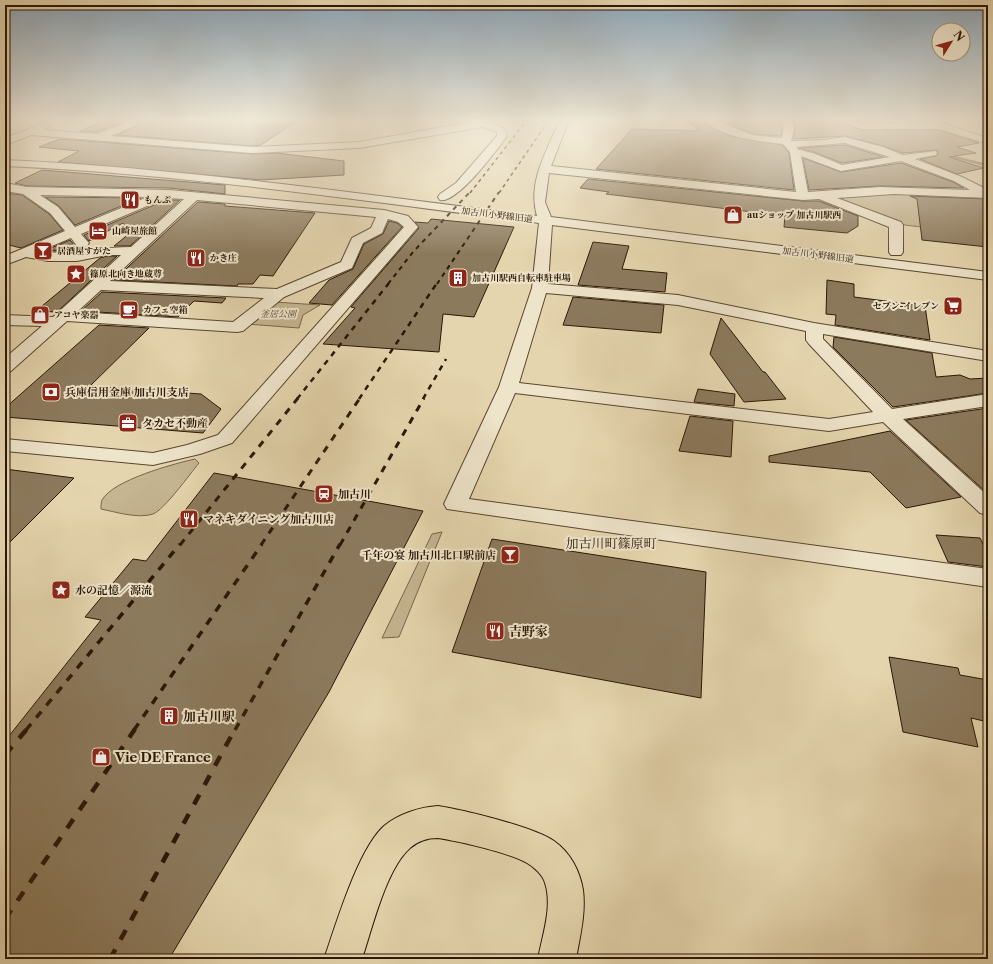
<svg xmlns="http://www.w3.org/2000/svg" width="993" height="964" viewBox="0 0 993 964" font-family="'Libre Caslon Text','Noto Serif JP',serif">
<rect width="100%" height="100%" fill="#e5d5ae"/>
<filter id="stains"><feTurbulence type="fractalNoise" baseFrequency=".005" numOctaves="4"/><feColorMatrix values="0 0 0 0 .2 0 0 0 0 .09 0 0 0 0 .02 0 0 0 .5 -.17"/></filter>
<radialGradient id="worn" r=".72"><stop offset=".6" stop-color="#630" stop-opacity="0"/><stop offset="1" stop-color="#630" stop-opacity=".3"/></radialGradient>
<path fill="#c5b591" stroke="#78664b" d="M880 194 939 195 943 198H965L977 209 969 233 905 225 840 199 841 196Z
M274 302 320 305 303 315 299 328 246 324Z
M195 459 199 463C190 474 164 510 153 514 138 519 116 512 101 509 101 506 101 502 102 500 113 480 173 464 195 459Z
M442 532 399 637 382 638 432 534Z"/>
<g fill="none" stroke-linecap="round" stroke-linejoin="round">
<path fill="#756248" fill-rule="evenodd" d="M915 146 988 164V167L915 148Z"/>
</g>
<path fill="#8c7a5d" stroke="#2b1705" d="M107 120H128L97 132 80 131Z
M137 120H298L261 145 252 146 117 135 137 126 140 123Z
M686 120H704L711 127 730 136 782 145 789 153 794 190 596 169 632 129 699 131Z
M720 120H781L782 128 781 136 753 134Z
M793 120H834L862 130H939L979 143 957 147 976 153 949 157 984 168 957 174 920 159 936 156 938 154 937 150 903 153 883 146 845 136 793 139 795 128Z
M60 139 252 154 276 153 344 161V175L261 180 58 162 79 151 39 147Z
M845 145 884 157 842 163 814 152 799 148Z
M803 158 841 172 901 163 953 182 964 188 880 186 809 190Z
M42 170 225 185V194L169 188 27 186 15 183Z
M588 179 803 201H819L858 216V226L847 233 784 227 785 216 606 194 609 192 580 188Z
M5 193 22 195 49 214 63 230 21 248 5 244Z
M910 196 988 199V247L922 240 917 199Z
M45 197 141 198 75 225 59 206Z
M166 200H180L130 246H114L130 233 123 223 89 241 84 235Z
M198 202 225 204V206L315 213 273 276 260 275 253 284H238L237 286 114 280Z
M431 219 514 227 474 317 443 314 439 352 323 344 355 308 351 307 419 228 415 222 428 223Z
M389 221 397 223 402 227 332 305 309 303 329 280 353 269 364 244 383 234Z
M70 240 76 247 70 251 46 250Z
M593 242 629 246 622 269 667 273 665 292 578 285Z
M107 256H117L57 312 36 311 100 258Z
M827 280 854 284V297L925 306 930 340 835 325 836 315 826 314Z
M102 292 226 298 222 303 194 301 178 317 81 311Z
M573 297 664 305 661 333 563 325Z
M721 318 763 372H765L786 399 744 402 710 354Z
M99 325 149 328 90 386 201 394 221 409 203 433 5 417V408Z
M834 337 932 353 936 377 960 375 970 379 988 378V393L893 407 833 347Z
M698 389 735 394 734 406 694 402Z
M988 408V491L986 492 906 420Z
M690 416 733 421 731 457 679 451Z
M890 431 961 497 906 508 870 472 769 462V456Z
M5 469 74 478 5 547Z
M214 473 423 511 329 692 169 959H5V741L101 620 85 617 133 559 146 561Z
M936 535 980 538 988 554V567L948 562Z
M492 539 706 572 701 698 452 652Z
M889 657 958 668 960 675 988 680V722L971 718 978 747 903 732Z"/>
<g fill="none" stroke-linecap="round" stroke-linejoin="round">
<g stroke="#5a462f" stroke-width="2">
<path id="minor" d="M134 120 138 123 136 125 111 136 252 147 359 142 483 120H493L491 123 505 129 507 136C497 150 457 204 440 200L438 197 440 194 456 183 497 136V132L483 127 359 148 252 153 31 135 5 145V138L45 123 50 126 43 130 97 134Z
M560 120H569L551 166 796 192 790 152 783 144C763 142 718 137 705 120H715L753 135 782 138 784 128 782 120H791L794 128 791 141 824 140 845 137 883 147 903 155 936 151 937 153 936 155 915 159 962 177 988 190V198L894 194 837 198 901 222 903 225V252L901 255H891L889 252V227L819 199 803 200 549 173 545 202 551 217 988 272V280L552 225 548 284 678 295 814 323 988 351V361L823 334V339L892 409 988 394V406L903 419 988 496V515L980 513 883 422 829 431 515 393 469 499 988 569V587L447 509 444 504 499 387 532 288 539 223C362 201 184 174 5 166V160C183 168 360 194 537 216 527 183 547 150 560 120ZM845 143 890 157 842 165 813 153 799 150 796 147ZM801 156 841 171 901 161 954 181 970 190 880 187 808 192ZM546 293 678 305 806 331V340L809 344 873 412 829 419 519 383Z
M835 120H852L862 123H929L941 120 945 123 944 124 988 138V144L939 129H862Z
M5 183 27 187 169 190 384 210 408 216 418 227 232 443 200 454 153 465 5 451V439L153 453 187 445 218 435 404 227 398 222 388 219 382 233 363 243 352 268 284 297 243 331 237 332 67 321 11 371 5 372V358L42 326 5 325V315L53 317 121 255H107L77 261H48L26 257 5 265V256L65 231 50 213 23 194 5 191ZM40 195 148 197 75 227 58 207ZM166 198 184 199 131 247C100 247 70 256 40 251L71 238 77 246H87L89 243 81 234ZM197 200 376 217 371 228 352 238 341 262 277 289 110 281ZM101 290 264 298 233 322 77 312Z"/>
</g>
<g stroke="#2b1705" stroke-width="2">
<path id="major" d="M438 806C464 810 534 827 554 841 570 852 580 871 583 890 586 913 580 936 576 959H538C542 936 553 907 545 883 543 875 534 867 527 863 510 853 458 841 438 838 427 838 418 841 410 848 386 869 372 929 362 959H324C336 925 358 849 384 826 398 814 420 807 438 806Z"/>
</g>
<use href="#minor" fill="#eee4ca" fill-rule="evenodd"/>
<use href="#major" fill="#e5d5ae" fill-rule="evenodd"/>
<path stroke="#2b1705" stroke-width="1.5" stroke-dasharray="3.5 3.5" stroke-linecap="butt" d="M470 193 527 120
M499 193 549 120"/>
<path stroke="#2b1705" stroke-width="2" stroke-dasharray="4.5 4.5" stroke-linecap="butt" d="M388 284 413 252 470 192
M437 284 499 192"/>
<path stroke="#2b1705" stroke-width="2.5" stroke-dasharray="5.5 5.5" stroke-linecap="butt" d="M297 399 389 283
M359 399 437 283
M423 399 446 359"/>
<path stroke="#2b1705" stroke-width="3" stroke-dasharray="7 7" stroke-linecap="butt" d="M180 545 298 398
M261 545 360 398
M340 545 424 398"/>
<path stroke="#2b1705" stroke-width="3.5" stroke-dasharray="8 8" stroke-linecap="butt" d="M26 730 180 544
M134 730 262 544
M235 730 340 544"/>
<path stroke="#2b1705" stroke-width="4.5" stroke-dasharray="11 11" stroke-linecap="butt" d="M5 755 27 729
M5 919 135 729
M110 959 235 729"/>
</g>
<linearGradient id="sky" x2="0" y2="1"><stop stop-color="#8da7ba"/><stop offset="0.47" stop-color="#f3ecdb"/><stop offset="1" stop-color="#f3ecdb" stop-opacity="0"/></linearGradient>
<rect width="993" height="255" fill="url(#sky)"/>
<defs>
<g id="restaurant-square" transform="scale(1)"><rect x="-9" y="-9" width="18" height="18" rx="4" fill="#8f2418" stroke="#eee4ca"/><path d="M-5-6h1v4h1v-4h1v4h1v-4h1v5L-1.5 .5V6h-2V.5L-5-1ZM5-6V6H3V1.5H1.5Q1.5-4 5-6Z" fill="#fff"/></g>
<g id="shop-square" transform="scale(1)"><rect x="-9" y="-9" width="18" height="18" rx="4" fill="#8f2418" stroke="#eee4ca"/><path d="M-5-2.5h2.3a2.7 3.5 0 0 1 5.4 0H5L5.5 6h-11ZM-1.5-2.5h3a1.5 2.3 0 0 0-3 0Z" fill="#fff"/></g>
<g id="hotel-square" transform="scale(1)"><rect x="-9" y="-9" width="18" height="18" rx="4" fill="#8f2418" stroke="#eee4ca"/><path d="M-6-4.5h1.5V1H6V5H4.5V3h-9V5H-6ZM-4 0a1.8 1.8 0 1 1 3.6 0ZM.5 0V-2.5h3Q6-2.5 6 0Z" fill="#fff"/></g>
<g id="bar-square" transform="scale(1)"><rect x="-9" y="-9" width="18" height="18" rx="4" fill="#8f2418" stroke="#eee4ca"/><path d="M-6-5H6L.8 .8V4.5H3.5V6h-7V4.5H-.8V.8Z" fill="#fff"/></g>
<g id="sight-square" transform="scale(1)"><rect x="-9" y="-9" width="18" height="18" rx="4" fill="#8f2418" stroke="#eee4ca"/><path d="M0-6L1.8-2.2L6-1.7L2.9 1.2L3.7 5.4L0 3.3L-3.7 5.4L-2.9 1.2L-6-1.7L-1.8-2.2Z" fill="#fff"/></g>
<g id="building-square" transform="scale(1)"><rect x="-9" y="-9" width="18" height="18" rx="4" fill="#8f2418" stroke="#eee4ca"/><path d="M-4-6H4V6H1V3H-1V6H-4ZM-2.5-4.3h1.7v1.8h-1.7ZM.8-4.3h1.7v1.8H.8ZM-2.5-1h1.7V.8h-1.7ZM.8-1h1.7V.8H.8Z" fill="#fff"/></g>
<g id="supermarket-square" transform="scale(1)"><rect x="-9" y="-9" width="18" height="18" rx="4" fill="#8f2418" stroke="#eee4ca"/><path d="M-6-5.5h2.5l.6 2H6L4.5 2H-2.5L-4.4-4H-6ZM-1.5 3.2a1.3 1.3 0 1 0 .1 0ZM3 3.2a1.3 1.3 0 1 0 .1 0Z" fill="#fff"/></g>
<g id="cafe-square" transform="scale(1)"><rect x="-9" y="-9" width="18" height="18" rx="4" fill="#8f2418" stroke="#eee4ca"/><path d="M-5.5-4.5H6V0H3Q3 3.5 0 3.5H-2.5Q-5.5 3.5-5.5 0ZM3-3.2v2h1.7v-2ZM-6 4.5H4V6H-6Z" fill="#fff"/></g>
<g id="bank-square" transform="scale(1)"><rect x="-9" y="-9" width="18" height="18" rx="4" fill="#8f2418" stroke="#eee4ca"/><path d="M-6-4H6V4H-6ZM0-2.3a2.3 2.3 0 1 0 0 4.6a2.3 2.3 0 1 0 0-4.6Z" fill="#fff"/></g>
<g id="office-square" transform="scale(1)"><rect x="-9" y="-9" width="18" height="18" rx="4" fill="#8f2418" stroke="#eee4ca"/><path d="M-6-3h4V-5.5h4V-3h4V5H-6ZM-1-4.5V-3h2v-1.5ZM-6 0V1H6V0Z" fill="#fff"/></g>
<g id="station-square" transform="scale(1)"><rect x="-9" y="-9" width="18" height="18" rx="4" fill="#8f2418" stroke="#eee4ca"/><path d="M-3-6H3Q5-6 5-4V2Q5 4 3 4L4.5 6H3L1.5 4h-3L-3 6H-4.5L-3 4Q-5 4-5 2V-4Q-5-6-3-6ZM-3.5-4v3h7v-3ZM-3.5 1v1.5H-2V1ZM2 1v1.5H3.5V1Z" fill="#fff"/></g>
</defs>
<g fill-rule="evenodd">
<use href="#restaurant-square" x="130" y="200"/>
<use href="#shop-square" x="733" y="215"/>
<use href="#hotel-square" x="98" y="231"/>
<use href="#bar-square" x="43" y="251"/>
<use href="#restaurant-square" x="196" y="258"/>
<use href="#sight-square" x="76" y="274"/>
<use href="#building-square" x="458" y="278"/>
<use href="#supermarket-square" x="953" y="306"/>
<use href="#cafe-square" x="129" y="310"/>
<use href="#shop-square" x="40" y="315"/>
<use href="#bank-square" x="51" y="392"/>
<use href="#office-square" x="128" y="423"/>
<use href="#station-square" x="324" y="494"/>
<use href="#restaurant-square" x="189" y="519"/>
<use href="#bar-square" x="510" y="555"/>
<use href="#sight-square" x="61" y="590"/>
<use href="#restaurant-square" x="495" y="631"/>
<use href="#building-square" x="169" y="716"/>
<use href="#shop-square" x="101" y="757"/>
</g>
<g text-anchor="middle" stroke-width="4" stroke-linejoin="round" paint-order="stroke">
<g font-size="9" font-weight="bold" fill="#2b1705" stroke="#eee4ca" text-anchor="start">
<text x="144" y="203">もんぷ</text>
<text x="747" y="218">auショップ 加古川駅西</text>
<text x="112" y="234">山崎屋旅館</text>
<text x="57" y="254">居酒屋すがた</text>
<text x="210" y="261">かき庄</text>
<text x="90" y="277">篠原北向き地蔵尊</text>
<text x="472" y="281">加古川駅西自転車駐車場</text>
<text x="939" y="309" text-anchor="end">セブン-イレブン</text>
<text x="143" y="313">カフェ空箱</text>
<text x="54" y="318">アコヤ楽器</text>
</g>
<g font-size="9" fill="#2b1705" stroke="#eee4ca">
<text transform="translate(497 215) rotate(7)" y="3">加古川小野線旧道</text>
<text transform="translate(818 255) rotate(7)" y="3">加古川小野線旧道</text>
</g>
<g font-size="9" font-style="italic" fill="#59462f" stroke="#eee4ca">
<text x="278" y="317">釜居公園</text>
</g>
<g font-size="11" font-weight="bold" fill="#2b1705" stroke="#eee4ca" text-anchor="start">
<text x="65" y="396">兵庫信用金庫 加古川支店</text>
<text x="142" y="427">タカセ不動産</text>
<text x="338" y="498">加古川</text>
<text x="203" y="523">マネキダイニング加古川店</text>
<text x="496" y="559" text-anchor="end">千年の宴 加古川北口駅前店</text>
<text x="75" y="594">水の記憶／源流</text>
</g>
<g font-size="13" fill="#2b1705" stroke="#eee4ca">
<text x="611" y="548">加古川町篠原町</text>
</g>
<g font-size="13" font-weight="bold" fill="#2b1705" stroke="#eee4ca" text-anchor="start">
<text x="509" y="636">吉野家</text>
<text x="183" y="721">加古川駅</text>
<text x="115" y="762">Vie DE France</text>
</g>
</g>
<rect width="993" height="964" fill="none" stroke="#e5d5ae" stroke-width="20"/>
<rect x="6" y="6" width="981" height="952" fill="none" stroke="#2b1705" stroke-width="2"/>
<rect x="10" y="10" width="973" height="944" fill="none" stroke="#2b1705"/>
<g transform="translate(951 42) rotate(53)"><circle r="19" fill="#eee4ca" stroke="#a0927b"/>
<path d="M0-3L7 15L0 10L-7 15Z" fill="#8f2418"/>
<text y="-6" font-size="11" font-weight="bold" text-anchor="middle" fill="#2b1705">N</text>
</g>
<rect width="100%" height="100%" filter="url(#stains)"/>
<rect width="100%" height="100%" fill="url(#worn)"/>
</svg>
